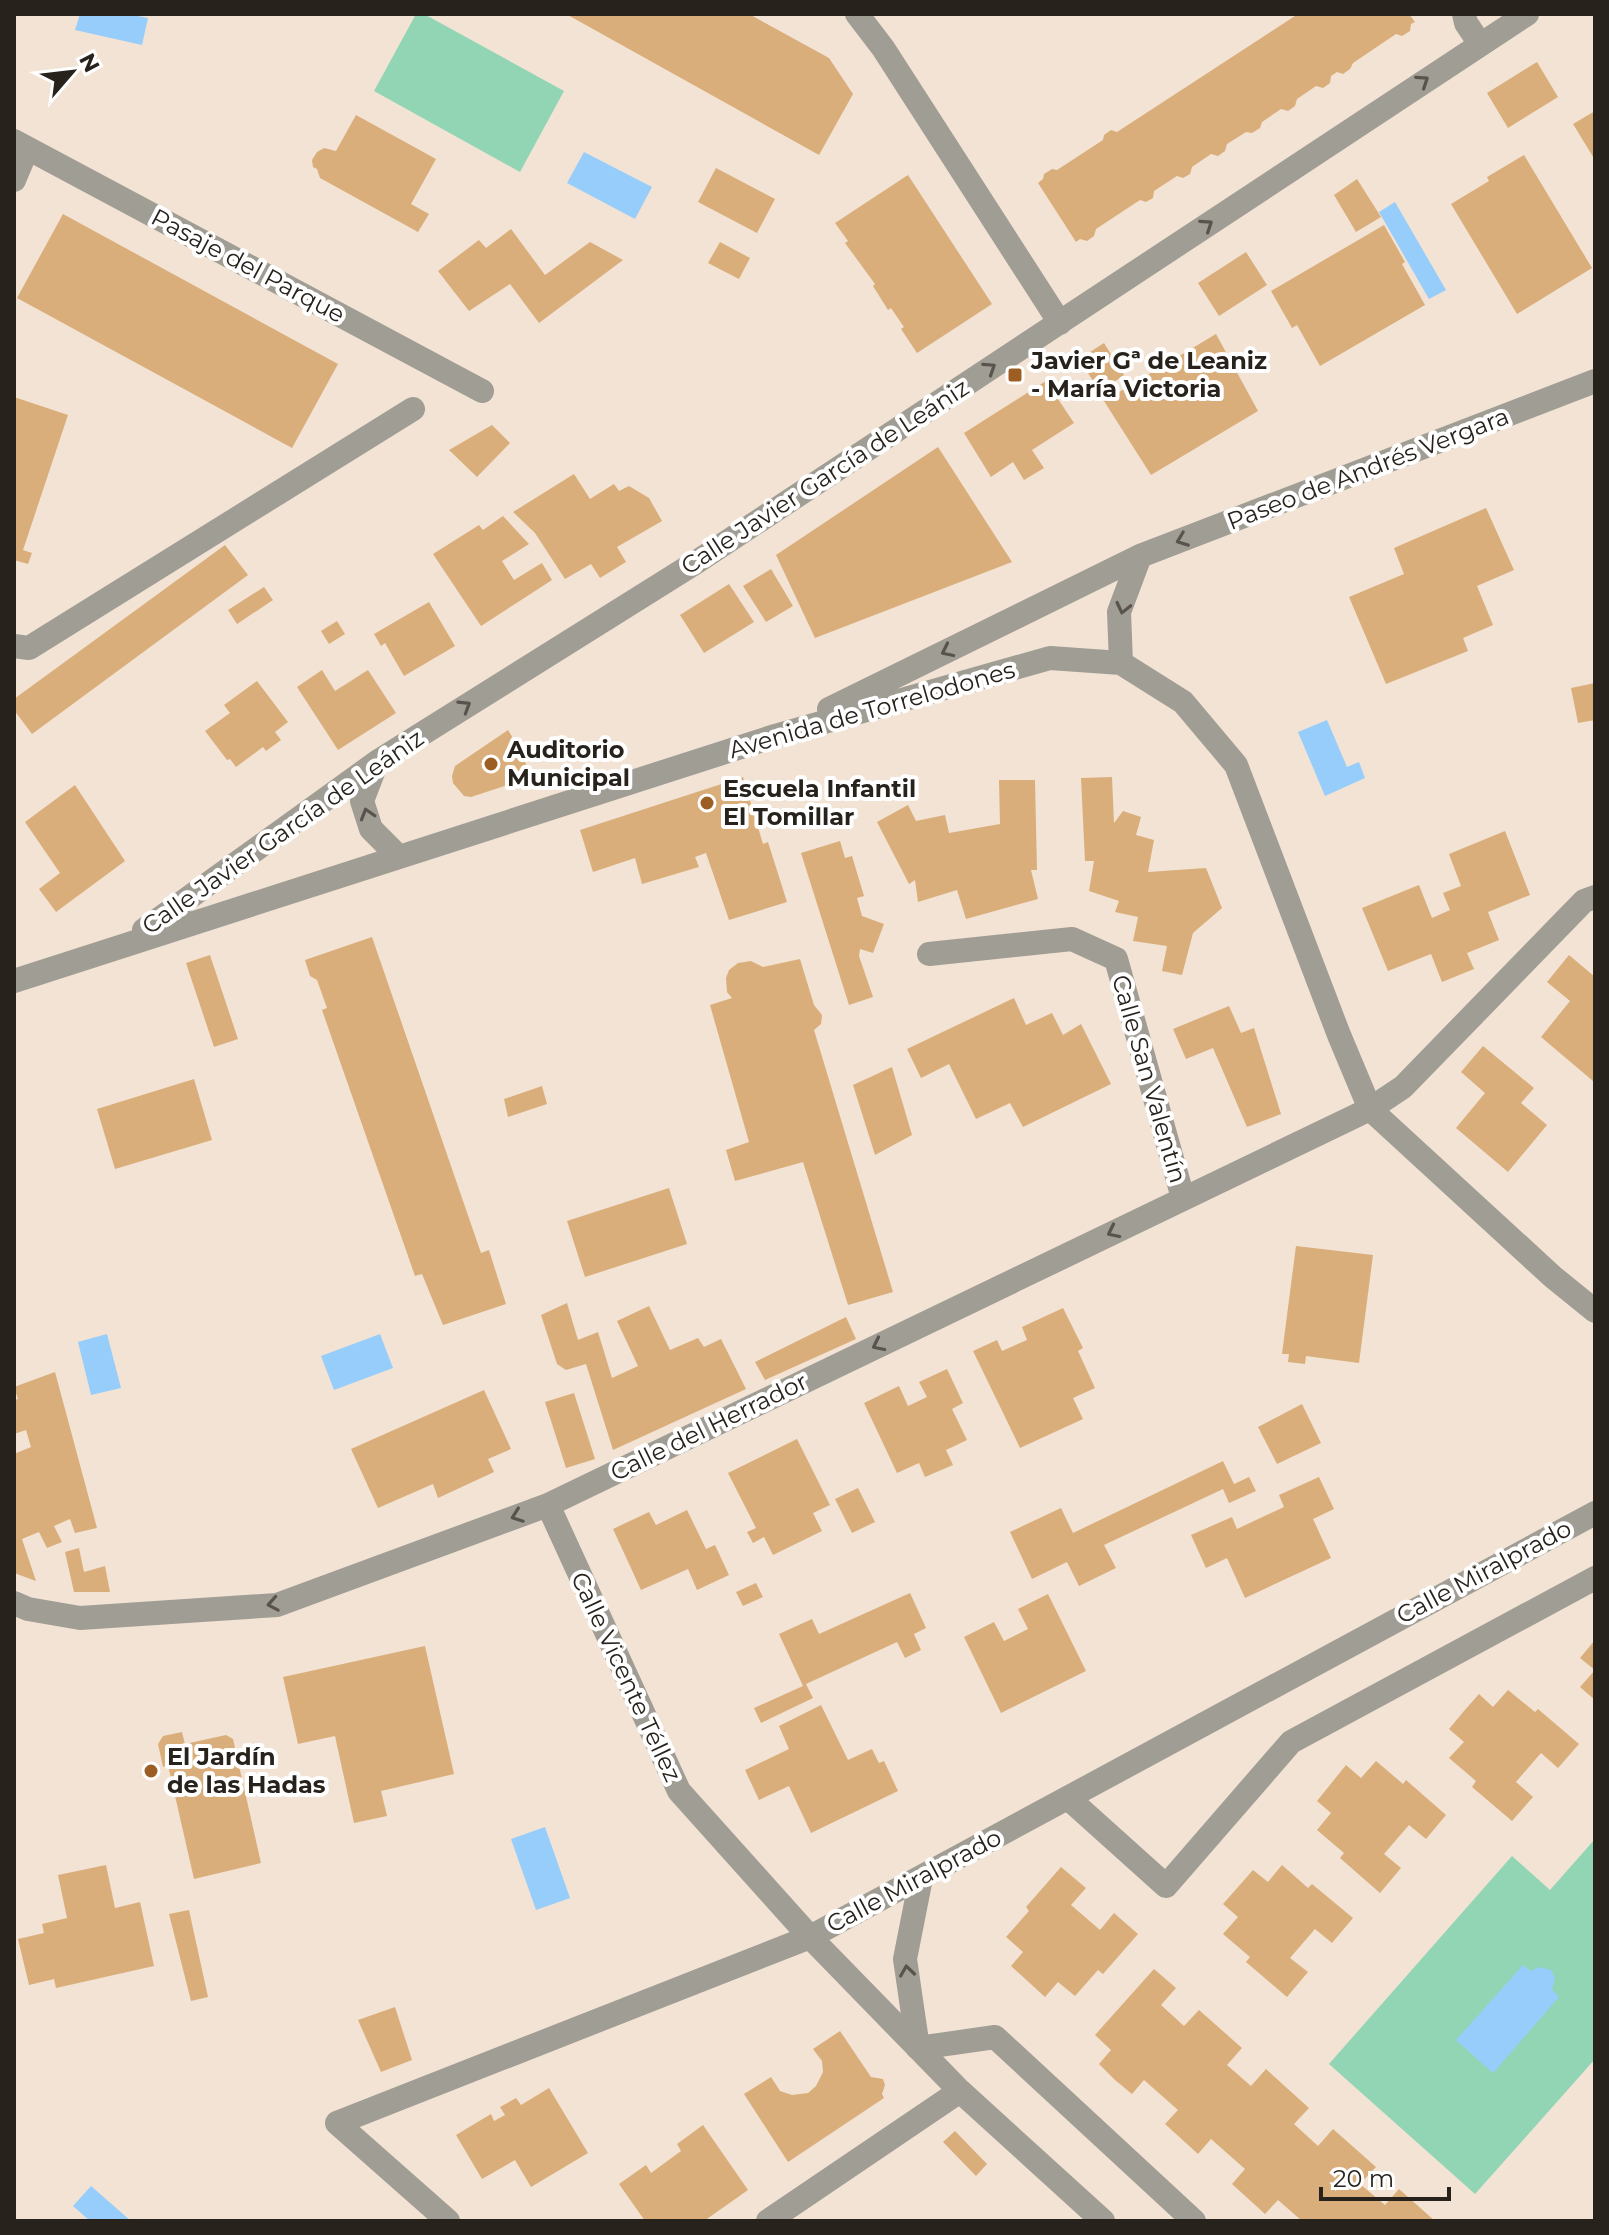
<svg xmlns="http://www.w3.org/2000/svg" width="1609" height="2235" viewBox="0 0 1609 2235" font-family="Montserrat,sans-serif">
<rect width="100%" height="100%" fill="#f2e3d4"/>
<path fill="#91d5b5" d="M416 14H424L564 91 520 172 374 91Z
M1595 1839V2059L1475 2194 1329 2064 1512 1856 1550 1890Z"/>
<path fill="#97cdfa" d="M80 14H128L148 18 142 45 75 30Z
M584 152 652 187 635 219 567 183Z
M1395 202 1446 290 1429 299 1379 212Z
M1327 720 1347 767 1359 762 1365 778 1325 796 1298 732Z
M107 1334 121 1388 91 1395 78 1342Z
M380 1334 393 1368 334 1390 321 1356Z
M545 1827 570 1898 536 1910 511 1839Z
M1523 1965 1531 1971 1539 1967 1551 1970 1555 1978 1552 1989 1559 1997 1493 2073 1456 2040Z
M91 2186 131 2221H90L73 2206Z"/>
<path fill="#daae7b" d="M566 14H749L829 58 853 94 819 155Z
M1298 14H1409L1415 22 1411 24 1410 31 1402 36 1396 34 1353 63 1350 69 1343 74 1337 72 1331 76 1330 83 1323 88 1316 86 1297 99 1295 106 1288 111 1281 109 1262 122 1260 128 1252 133 1246 132 1227 144 1225 151 1218 156 1211 154 1192 167 1190 174 1183 178 1177 176 1154 191 1153 198 1146 202 1140 200 1096 229 1094 236 1087 241 1080 239 1076 242 1038 183 1043 179 1044 174 1052 169 1057 170 1103 140 1104 135 1111 130 1117 132Z
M1537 62 1558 97 1508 128 1487 93Z
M1595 111V160L1573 124Z
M356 115 436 159 411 204 429 214 418 232 320 178 317 169 313 167 312 160 317 152 324 148 336 151Z
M1524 155 1592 268 1517 314 1451 204 1489 181 1487 177Z
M716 168 775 199 757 233 698 202Z
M908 175 992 304 917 353 901 329 904 327 891 308 888 310 873 286 875 284 845 243 848 241 835 223Z
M1357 179 1381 217 1356 232 1334 195Z
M63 214 338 364 292 448 17 298Z
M1384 225 1405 262 1402 264 1425 305 1320 366 1297 325 1292 328 1271 291Z
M511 229 545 275 590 242 623 260 539 323 510 284 469 311 438 271 479 240 486 248Z
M720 242 750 258 739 279 708 263Z
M1246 252 1267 285 1219 316 1198 283Z
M1216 334 1258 411 1151 475 1104 401Z
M1104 343 1124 375 1100 392 1079 359Z
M1046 381 1074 423 1032 450 1044 468 1024 480 1013 462 991 477 964 433Z
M14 397 68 415 23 550 32 553 28 564 14 560Z
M492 425 510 443 477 477 449 450Z
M938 447 1012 562 815 638 776 555Z
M574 474 590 499 614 484 619 491 629 486 649 498 662 521 617 547 626 562 600 578 591 564 565 579 535 533 513 512Z
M1486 508 1514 570 1477 586 1493 625 1463 638 1468 651 1386 684 1349 597 1404 574 1394 548Z
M503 516 529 544 502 561 514 580 542 563 552 580 481 626 433 554 479 525 483 530Z
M225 545 248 575 32 734 14 710V699Z
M771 569 793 606 766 622 743 586Z
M729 584 754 622 704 653 680 615Z
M264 587 273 600 237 624 228 610Z
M429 602 455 646 404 676 385 643 381 646 374 634Z
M337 621 345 634 329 644 321 631Z
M322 670 335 691 368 670 396 713 338 750 297 687Z
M257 681 288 722 275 732 281 740 266 751 263 747 236 767 230 759 227 760 205 731 230 713 224 705Z
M1595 683V720L1578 723 1571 688Z
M508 730 524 756 529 778 471 797 464 796 453 783 452 776 455 766Z
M743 777 763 844 768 842 787 902 729 920 706 853 695 857 699 867 642 884 635 858 593 872 580 830Z
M1112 777 1114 823 1123 811 1141 817 1136 835 1154 840 1148 872 1206 868 1222 908 1193 933 1182 975 1162 971 1167 946 1133 941 1138 917 1115 912 1119 901 1089 891 1094 861H1085L1081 778Z
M999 780H1035L1037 870H1031L1038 899 966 919 957 890 918 902 915 880 909 884 877 822 908 805 916 821 945 815 949 833 1000 824Z
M75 785 125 861 56 912 39 889 60 873 25 822Z
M1505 831 1530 895 1488 912 1499 940 1467 953 1474 969 1442 982 1431 954 1388 971 1362 908 1419 885 1432 918 1450 910 1443 893 1461 886 1449 854Z
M840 841 845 858 852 856 864 896 857 898 862 916 884 924 873 953 860 949 859 956 873 997 849 1005 801 853Z
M372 937 481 1253 489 1250 506 1304 443 1325 422 1274 415 1276 322 1010 327 1008 317 980 310 976 305 960Z
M210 955 238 1039 214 1047 186 963Z
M1569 955 1595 977 1593 1081 1541 1037 1570 1001 1547 982Z
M800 959 814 1005 822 1015 821 1024 814 1030 893 1292 848 1305 803 1162 735 1181 726 1150 749 1142 710 1005 732 998 727 992 726 978 729 970 738 963 751 961 763 967Z
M1014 998 1026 1025 1052 1013 1063 1035 1081 1024 1111 1084 1023 1127 1010 1103 976 1119 949 1064 921 1078 907 1049Z
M1229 1006 1241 1033 1254 1028 1281 1114 1247 1127 1213 1048 1186 1059 1173 1029Z
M1483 1046 1534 1088 1521 1103 1547 1125 1508 1172 1456 1128 1485 1093 1461 1072Z
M892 1067 912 1135 875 1155 853 1085Z
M194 1079 212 1140 115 1169 97 1109Z
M542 1086 547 1104 508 1117 504 1099Z
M669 1188 687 1244 585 1277 567 1221Z
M1296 1246 1373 1255 1359 1363 1306 1356 1305 1364 1288 1362 1289 1354H1282Z
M567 1303 578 1340 598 1332 612 1378 638 1366 617 1321 649 1306 670 1350 698 1338 704 1347 721 1339 746 1389 613 1450 586 1364 566 1370 557 1364 541 1315Z
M1063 1308 1083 1348 1078 1351 1095 1388 1073 1398 1083 1419 1020 1448 973 1351 997 1340 1002 1351 1027 1340 1022 1327Z
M846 1317 856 1339 765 1380 755 1362Z
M947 1369 963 1403 952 1409 967 1440 946 1450 953 1465 925 1477 919 1463 897 1473 864 1403 899 1386 908 1406 927 1397 919 1382Z
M55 1372 97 1528 75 1533 70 1519 54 1526 62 1542 47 1548 39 1532 22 1539 36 1581 14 1573V1454L31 1447 26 1430 14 1434V1400L18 1399 14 1387Z
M484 1390 511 1449 488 1459 494 1472 438 1498 433 1484 378 1508 351 1449Z
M574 1393 595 1459 566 1468 545 1402Z
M1302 1404 1321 1443 1277 1464 1258 1427Z
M797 1439 830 1505 813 1513 822 1531 773 1555 764 1537 753 1543 747 1532 756 1528 728 1473Z
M1223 1461 1234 1484 1249 1477 1256 1491 1229 1503 1223 1489 1104 1545 1116 1568 1079 1586 1067 1562 1032 1579 1010 1532 1061 1508 1073 1533Z
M1319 1477 1334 1509 1313 1519 1331 1558 1245 1598 1227 1558 1206 1568 1191 1535 1232 1517 1237 1529 1284 1507 1279 1495Z
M858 1488 875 1522 852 1533 835 1499Z
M687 1510 706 1549 715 1545 729 1575 697 1590 688 1569 641 1590 613 1529 649 1512 656 1525Z
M79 1548 84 1572 105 1566 110 1592H74L65 1552Z
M756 1583 763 1597 743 1606 736 1592Z
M910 1593 926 1628 914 1634 921 1650 905 1658 897 1642 806 1684 813 1698 761 1723 754 1708 803 1686 779 1634 812 1619 819 1634Z
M1048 1594 1086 1671 1001 1713 964 1637 994 1622 1004 1641 1028 1629 1018 1609Z
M1595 1640V1700L1580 1687 1595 1670 1580 1658Z
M425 1646 454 1774 381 1791 387 1816 354 1823 335 1736 298 1744 283 1677Z
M1508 1690 1535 1712 1538 1709 1579 1744 1558 1768 1541 1753 1528 1768 1516 1782 1533 1797 1512 1821 1472 1787 1476 1781 1449 1758 1464 1742 1449 1729 1464 1711 1479 1694 1493 1707Z
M821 1705 848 1760 872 1749 879 1763 884 1761 898 1791 811 1833 789 1786 759 1800 745 1770 789 1749 779 1726Z
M182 1732 185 1744 226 1735 233 1739 261 1863 194 1879 168 1765 163 1767 158 1744 163 1736Z
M1376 1761 1403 1784 1406 1780 1446 1815 1426 1839 1409 1825 1384 1854 1401 1868 1380 1893 1340 1858 1344 1853 1317 1830 1331 1813 1317 1801 1346 1765 1361 1778Z
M106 1865 115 1908 140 1902 154 1966 56 1988 54 1979 29 1985 18 1939 44 1933 42 1924 67 1918 58 1875Z
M1282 1865 1308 1888 1312 1884 1353 1918 1332 1943 1315 1929 1290 1958 1308 1972 1287 1997 1246 1962 1250 1957 1223 1934 1238 1917 1223 1904 1253 1870 1268 1882Z
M1061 1867 1086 1888 1071 1905 1100 1930 1114 1913 1138 1934 1103 1974 1098 1970 1075 1996 1058 1982 1045 1997 1011 1966 1023 1952 1006 1937 1029 1911 1026 1907Z
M189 1910 208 1997 191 2001 169 1914Z
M1154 1969 1176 1988 1161 2005 1184 2026 1199 2010 1242 2048 1227 2065 1251 2086 1266 2069 1309 2108 1294 2124 1318 2146 1333 2129 1376 2167 1360 2184 1385 2205 1399 2189 1435 2221H1302L1278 2200 1265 2214 1232 2184 1245 2169 1211 2139 1198 2154 1165 2124 1178 2110 1144 2080 1132 2094 1115 2080 1099 2064 1111 2050 1095 2035Z
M395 2007 412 2060 381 2072 358 2020Z
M840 2031 871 2077 883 2079 885 2085 882 2094 884 2098 788 2162 744 2094 771 2077 780 2091 792 2095 808 2093 816 2086 823 2072 822 2061 813 2049Z
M549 2088 588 2153 531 2187 515 2160 482 2179 456 2135 491 2114 494 2121 505 2115 500 2107 516 2098 521 2105Z
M703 2125 748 2190 704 2221H645L619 2184 646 2165 651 2173 681 2151 677 2144Z
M955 2131 987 2164 976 2176 943 2142Z"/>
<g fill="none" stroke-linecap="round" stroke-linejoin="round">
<path stroke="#a09d95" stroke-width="24" d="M14 646 29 648 413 409
M1068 1798 1166 1886 1291 1742 1595 1578
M918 2048 995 2037 1194 2221"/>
<path stroke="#a09d95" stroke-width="24" d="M857 14 883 48 1060 323
M1464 14 1466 23 1480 44
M14 141 482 391
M14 180 27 149
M1121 663 1119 612 1140 556
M829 709 1140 556 1595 381
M377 762 362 801 371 829 399 857
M144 930 377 762 698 561 1527 14
M929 954 1072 939 1116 959 1183 1198
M14 981 775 736 1050 658 1121 663 1183 702 1236 765 1339 1035 1370 1109 1553 1277 1595 1311
M548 1505 679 1791 810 1937 960 2091 1103 2221
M14 1603 28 1609 80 1618 277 1605 548 1505 1370 1109 1403 1087 1584 901 1595 897
M918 2048 905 1959 921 1878
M448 2221 337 2123 810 1937 1595 1513
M768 2221 960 2091"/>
</g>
<defs><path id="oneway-chevron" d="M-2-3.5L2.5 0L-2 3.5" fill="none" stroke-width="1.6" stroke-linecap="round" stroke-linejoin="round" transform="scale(2)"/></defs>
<g stroke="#58534c">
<use href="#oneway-chevron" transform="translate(1423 81) rotate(-34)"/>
<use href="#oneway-chevron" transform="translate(1207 225) rotate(-34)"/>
<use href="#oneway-chevron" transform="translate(990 368) rotate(-33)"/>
<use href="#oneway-chevron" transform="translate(1182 540) rotate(159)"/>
<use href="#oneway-chevron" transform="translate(1123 608) rotate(103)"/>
<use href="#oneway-chevron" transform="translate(947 651) rotate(154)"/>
<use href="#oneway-chevron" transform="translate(465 706) rotate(-32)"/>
<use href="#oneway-chevron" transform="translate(367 814) rotate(-107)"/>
<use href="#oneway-chevron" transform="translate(1113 1232) rotate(154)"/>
<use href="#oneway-chevron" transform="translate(878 1345) rotate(154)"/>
<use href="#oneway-chevron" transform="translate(517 1516) rotate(160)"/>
<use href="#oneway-chevron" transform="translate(273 1604) rotate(170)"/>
<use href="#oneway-chevron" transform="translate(907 1971) rotate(-98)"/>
</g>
<g fill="#9c5e23" stroke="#fff" stroke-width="3">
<rect x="1007" y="367" width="16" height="16" rx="4"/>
<circle cx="491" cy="764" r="8"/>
<circle cx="707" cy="803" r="8"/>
<circle cx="151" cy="1771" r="8"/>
</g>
<g text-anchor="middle" stroke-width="8" stroke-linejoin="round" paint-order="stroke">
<g font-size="24" fill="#28221c" stroke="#fff">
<text transform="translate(248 266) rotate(28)" y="8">Pasaje del Parque</text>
<text transform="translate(1368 469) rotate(-21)" y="8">Paseo de Andrés Vergara</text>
<text transform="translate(825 477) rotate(-33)" y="8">Calle Javier García de Leániz</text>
<text transform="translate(872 710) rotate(-16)" y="8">Avenida de Torrelodones</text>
<text transform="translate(283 832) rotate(-35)" y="8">Calle Javier García de Leániz</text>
<text transform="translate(1149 1079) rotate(74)" y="8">Calle San Valentín</text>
<text transform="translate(709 1427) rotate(-26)" y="8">Calle del Herrador</text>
<text transform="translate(1484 1572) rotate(-28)" y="8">Calle Miralprado</text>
<text transform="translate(626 1677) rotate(65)" y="8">Calle Vicente Téllez</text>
<text transform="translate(914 1881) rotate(-28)" y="8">Calle Miralprado</text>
</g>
<g font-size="24" font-weight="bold" fill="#28221c" stroke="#fff" text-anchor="start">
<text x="1031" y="369">Javier Gª de Leaniz<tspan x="1031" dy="28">- María Victoria</tspan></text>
<text x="507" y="758">Auditorio<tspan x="507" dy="28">Municipal</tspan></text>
<text x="723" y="797">Escuela Infantil<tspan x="723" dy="28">El Tomillar</tspan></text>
<text x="167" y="1765">El Jardín<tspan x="167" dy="28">de las Hadas</tspan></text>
</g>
</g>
<rect width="1609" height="2235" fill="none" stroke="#28221c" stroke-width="32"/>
<g transform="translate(72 72) rotate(62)" stroke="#ffffff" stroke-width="6" paint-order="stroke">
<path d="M0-6L14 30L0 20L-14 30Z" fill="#28221c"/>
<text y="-12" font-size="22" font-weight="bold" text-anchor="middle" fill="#28221c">N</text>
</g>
<path d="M1321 2187v12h128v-12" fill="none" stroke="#28221c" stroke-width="4"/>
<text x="1333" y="2187" font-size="24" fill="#28221c" stroke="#ffffff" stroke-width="6" paint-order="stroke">20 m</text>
</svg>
